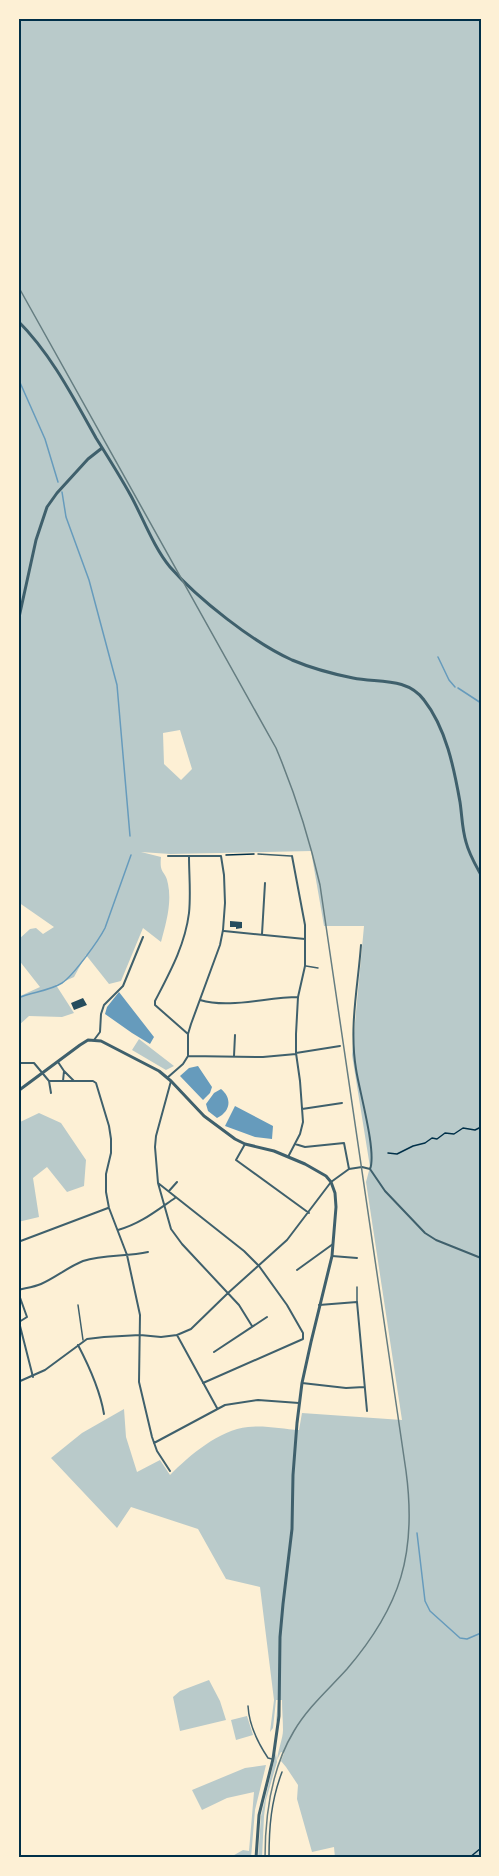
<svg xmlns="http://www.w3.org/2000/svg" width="499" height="1876" viewBox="0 0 499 1876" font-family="Overpass,sans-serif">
<rect width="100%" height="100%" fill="#fdf0d5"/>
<path fill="#b9caca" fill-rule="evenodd" d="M18 18H481V1858H335L334 1847 312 1852 297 1799 298 1785 286 1767 281 1761 284 1753 281 1752 277 1760C278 1750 283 1738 283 1730 283 1721 282 1710 282 1700H279L278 1717 276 1722 278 1700H276L273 1728 270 1732 274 1700 260 1587 226 1579 198 1529 131 1507 117 1528 51 1458 82 1433 124 1409 126 1437 137 1472 160 1460 170 1475C190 1455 219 1430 248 1427 264 1425 283 1429 299 1430L302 1413 402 1420 366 1182 370 1167 352 1055 364 926H324L311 851 170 854 141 852 161 857C159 875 166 870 168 884 172 903 166 923 161 942L143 928 121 981 109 984 86 955 74 977 56 985 74 1013 62 1017 29 1016 18 1026V997L40 987 18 959V940L30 929 36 928 43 934 54 927 18 902ZM180 730 192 769 181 780 164 764 163 733Z
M139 1039 174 1066 166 1070 132 1050Z
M39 1113 61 1123 86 1160 84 1186 67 1192 47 1167 33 1178 39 1217 18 1222V1123Z
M209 1680 220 1701 226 1720 180 1731 173 1697 180 1691Z
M247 1716 253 1735 236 1740 231 1720Z
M276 1753 277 1762 266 1800 264 1816 262 1858H258L261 1816Z
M266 1765 255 1810 251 1858H229L243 1850 249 1851 254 1792 227 1798 202 1810 192 1790 245 1768Z"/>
<path fill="#669bbc" d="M119 992 154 1037 150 1044 132 1033 105 1014 107 1007Z
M198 1066 212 1087 210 1093 203 1100 180 1076 189 1068Z
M221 1089C232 1098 231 1111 217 1118L208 1111 206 1104 214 1093Z
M235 1106 273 1126 272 1139 255 1137 225 1126Z"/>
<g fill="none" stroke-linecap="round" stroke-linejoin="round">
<path stroke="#669bbc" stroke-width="1.5" d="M18 378 45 439 58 482
M62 492 66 517 89 580 117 685 130 836
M438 657 449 680 455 687
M458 688 481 703
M18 998C32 992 49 991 62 983 73 976 99 940 105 928L131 855
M417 1533 425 1601 430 1611 460 1638 467 1639 481 1633"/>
</g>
<path fill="#264d5e" d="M230 921 242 922V928L236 929V927H230Z
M83 998 87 1005 74 1010 71 1003Z"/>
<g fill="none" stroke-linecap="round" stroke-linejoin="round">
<path stroke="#003049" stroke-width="1.5" d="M226 855 254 854
M388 1153 397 1154 413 1146 425 1143 432 1138 437 1139 445 1133 454 1134 463 1128 475 1130 481 1127
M469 1858 481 1848"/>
<path stroke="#3f606c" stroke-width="1.5" d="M258 854 291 856
M306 966 318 968
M357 1302V1287
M78 1305 83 1340
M248 1706C249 1725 258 1743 268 1758L272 1759
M269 1858C269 1827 271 1801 282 1772"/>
<path stroke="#3f606c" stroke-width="2" d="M224 931 305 939
M262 934 265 883
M361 945C358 986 349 1027 356 1069 359 1090 377 1152 370 1169
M200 1000C230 1009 266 997 298 997
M188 1034 155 1005V1001C170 972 185 945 189 913 191 894 189 875 189 856
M94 1040 100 1032 101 1014 104 1005 123 986 143 937
M296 1053 340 1046
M188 1056 263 1057 296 1054
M234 1056 235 1035
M58 1062 64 1071 63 1081
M18 1063H34L49 1081 51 1093
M167 1078 183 1064 188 1056V1034L191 1024 220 945 223 930 225 903 224 875 221 856H168
M49 1081H74L64 1071
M74 1081H93L96 1083 109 1126 111 1139V1153L106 1174V1192L109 1208 127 1255 140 1315 139 1382 152 1437 157 1451 170 1471
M171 1081 156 1136 155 1147 158 1183 171 1229 182 1244 239 1305 252 1326
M302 1109 342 1103
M245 1144 236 1160 309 1213
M295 1144 305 1147 344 1143 349 1169
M288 1157 300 1134 303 1122 300 1081 296 1053V1034L298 997 305 966V925L292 856
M158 1183 244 1251 259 1266 287 1305 303 1333V1339
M169 1191 177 1182
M118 1230C140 1224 156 1211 175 1198
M18 1242 108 1208
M332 1256 357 1258
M297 1270 333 1244
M18 1290C26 1288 34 1287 41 1284 55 1278 68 1267 83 1261 104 1254 127 1257 148 1252
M18 1292 27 1317 19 1322 33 1377
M319 1305 357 1302 367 1411
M177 1335 217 1408
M78 1345C89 1366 100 1390 104 1414
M214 1352 267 1317
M18 1382 45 1370 87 1339 104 1337 140 1335 161 1337 177 1335 191 1329 228 1293 287 1240 331 1182 349 1169 362 1167 370 1169 385 1191 425 1233 436 1240 481 1258
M203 1383 303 1339
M302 1383 346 1388 364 1387
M154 1443 225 1405 258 1400 299 1403"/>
<path stroke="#3f606c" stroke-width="3" d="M18 321C51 354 73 397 96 438 108 457 120 476 131 496 143 518 154 548 170 567 198 599 254 643 292 660 311 668 333 674 353 678 378 683 407 677 424 700 446 728 454 768 460 802 462 815 462 829 466 842 469 854 475 864 481 875
M18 622 36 540 47 507 57 493 88 459 102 448
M18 1091 80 1045 88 1040 101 1041 159 1071 171 1081 204 1116 235 1139 245 1144 274 1151 305 1164 326 1176 331 1182 335 1193 336 1207 332 1256 311 1342 302 1383 297 1423 293 1475 292 1529 283 1604 280 1637 279 1716 273 1759 259 1815 256 1858"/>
<path stroke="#657d81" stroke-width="1.5" d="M18 286 276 748C295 793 309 837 320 885L406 1471C417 1553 401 1606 347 1669 329 1689 308 1707 294 1731 271 1769 265 1815 265 1858"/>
</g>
<rect width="499" height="1876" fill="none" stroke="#fdf0d5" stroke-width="39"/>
<rect x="20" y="20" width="460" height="1836" fill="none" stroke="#003049" stroke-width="2"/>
</svg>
